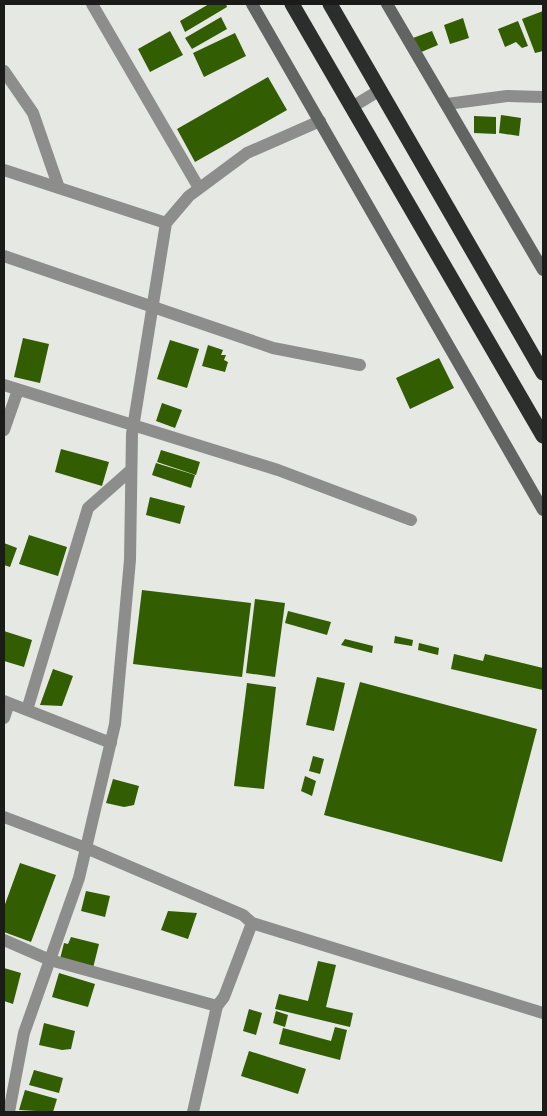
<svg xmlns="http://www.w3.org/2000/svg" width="547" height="1116" viewBox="0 0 547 1116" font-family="'Exo 2',sans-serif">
<rect width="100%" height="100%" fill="#e6e8e4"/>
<path fill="#325d01" d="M209 4H226L227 7 185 32 180 21Z
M543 11V51L535 53 522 19Z
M221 17 227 29 192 49 185 38Z
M463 18 469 38 450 44 444 25Z
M518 21 528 46 522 48 516 42 505 47 498 29Z
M170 31 183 55 150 72 138 49Z
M432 31 438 45 419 53 413 38Z
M235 33 246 56 204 77 193 53Z
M268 77 287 110 195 162 177 129Z
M501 115 521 118 519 136 499 133Z
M474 116 496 117V134L474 133Z
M23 338 49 344 40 383 14 377Z
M170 340 199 349 187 388 157 379Z
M208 345 223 350 221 355H226L224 360 228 362 225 372 202 366Z
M439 358 454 388 410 409 396 378Z
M162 403 182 410 175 428 156 421Z
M61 449 109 462 102 486 55 472Z
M161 450 200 462 196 475 157 462Z
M156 463 195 475 191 488 152 475Z
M150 497 185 506 180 524 146 515Z
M29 535 67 547 58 576 19 564Z
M4 543 17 548 10 567 4 565Z
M142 590 251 603 242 677 133 664Z
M255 599 285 603 275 677 246 673Z
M288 611 331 622 327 635 285 623Z
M4 631 32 640 24 667 4 661Z
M395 636 413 640 412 646 394 643Z
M345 639 373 646 372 653 341 645Z
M419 643 439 648 438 655 418 650Z
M454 654 483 661 485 654 543 668V690L451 669Z
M53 669 73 676 62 706 40 705Z
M317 677 345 683 334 731 306 725Z
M360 682 537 729 502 862 324 815Z
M247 683 276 687 264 789 234 786Z
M313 756 324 759 320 774 309 771Z
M305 776 316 781 312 796 301 791Z
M113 779 139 786 134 805 124 807 106 803Z
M20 863 56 875 31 942 4 932V907Z
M86 891 110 896 105 917 81 911Z
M168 911 197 913 188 939 161 930Z
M71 937 99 944 93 968 60 959 64 943 68 944Z
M318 961 336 965 326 1007 353 1013 350 1027 275 1009 279 994 308 1001Z
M4 968 21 973 13 1004 4 1001Z
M59 973 95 984 88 1007 52 997Z
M249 1009 262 1013 256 1035 243 1031Z
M276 1011 288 1015 285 1027 273 1023Z
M44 1023 75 1031 71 1049 62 1050 39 1045Z
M335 1027 347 1030 340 1060 279 1044 283 1028 331 1041Z
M249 1051 306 1069 298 1094 241 1076Z
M34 1070 63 1078 59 1093 29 1085Z
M25 1090 57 1099 53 1112 19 1110Z"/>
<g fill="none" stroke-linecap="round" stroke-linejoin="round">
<path stroke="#8d8e8c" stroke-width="12" d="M92 4 199 188
M4 71 33 113 59 188
M447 104 507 96 543 97
M352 107 380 90
M4 170 166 223
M4 256 273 348 360 365
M4 385 278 470 411 520
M4 430 18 390
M4 701 111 743
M27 710 88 508 131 470
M4 718 9 703
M4 817 86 848 243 915 252 923 543 1013
M4 940 50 960 217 1006
M9 1112 24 1033 79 878 115 724 130 560 132 434 166 223 189 196 247 153 320 121
M193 1112 217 1006 224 997 252 923"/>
<path stroke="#626462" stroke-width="12" d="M252 4 543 510
M387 4 543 270"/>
<path stroke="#2c2e2b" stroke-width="15" d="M292 4 543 436
M330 4 543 373"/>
</g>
<rect width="547" height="1116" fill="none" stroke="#1b1b1a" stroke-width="10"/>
</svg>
